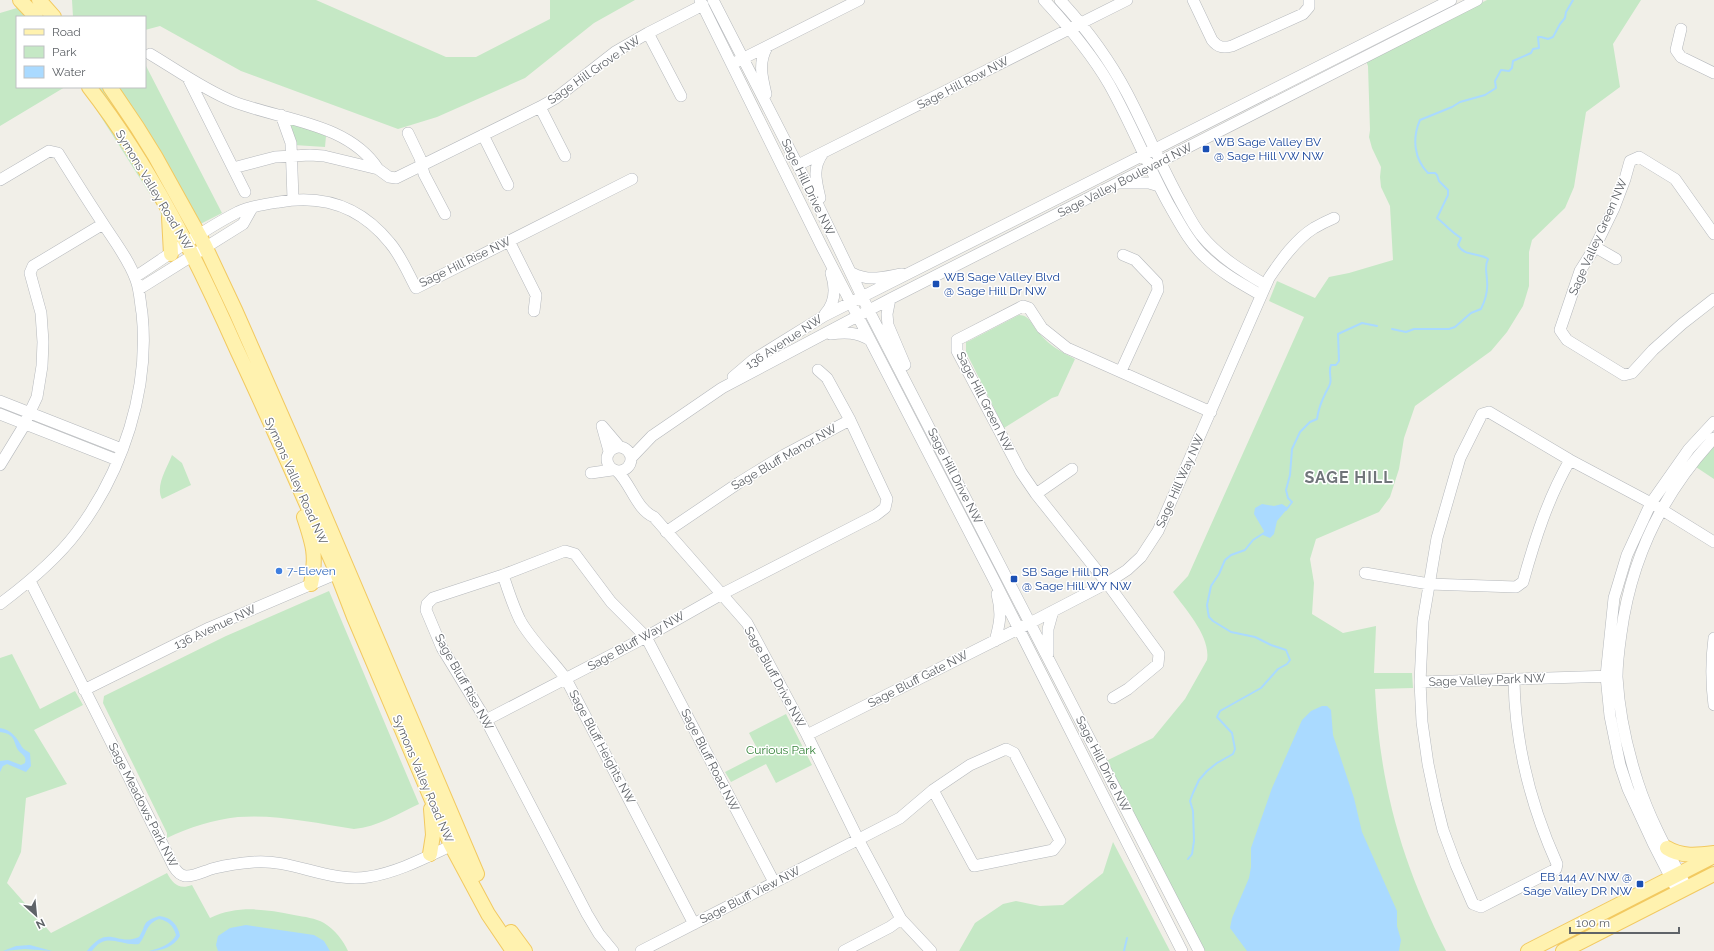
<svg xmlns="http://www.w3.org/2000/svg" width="1714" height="951" viewBox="0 0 1714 951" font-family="Raleway,sans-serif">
<rect width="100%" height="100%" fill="#f1efe8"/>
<path fill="#c5e8c5" d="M72 0H316L446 57H476L550 19V0H635L594 23 525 78 437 117 398 129 241 71 160 26 145 30V17H73Z
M1487 0H1641L1613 44 1620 87 1586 112 1574 187 1565 208 1532 240 1529 252V286L1523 306 1507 332 1491 351 1415 406 1404 438 1399 469 1390 497 1379 512 1316 539 1310 559 1314 583 1312 614 1343 633 1376 626 1374 673H1412L1413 688 1375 689C1380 788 1402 863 1446 951H1203L1106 761 1153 738 1185 699 1207 660C1211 637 1186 610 1173 592L1188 576 1304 317 1269 301 1277 281 1315 298 1329 277 1349 273 1393 260 1390 206 1381 187 1380 177 1381 167 1372 148 1369 137 1370 130 1368 66 1366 61Z
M17 8 26 17H17V87H65L0 126V13Z
M145 64 222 213 167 241 160 210 82 87H145Z
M286 120 326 136 325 147 294 145Z
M1019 315C1030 315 1032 326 1039 333 1049 345 1061 352 1075 359L1058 396 1052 398 1004 428 966 352V342L969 341Z
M1714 446V479L1696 467Z
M172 455 182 463 191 485 162 499C155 486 167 468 172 455Z
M329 591 419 804C398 814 377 827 354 829 316 823 276 814 238 817 213 820 190 827 167 838V833L103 703 104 696 226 636Z
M12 654 40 709 75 691 83 705 34 730 67 784 26 798 21 852 7 883 51 933 167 873C173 884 179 890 192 885L210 918C238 905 265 909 294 915 305 917 315 918 324 923 335 930 343 940 348 951H0V658Z
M786 714 812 765 776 783 766 764 731 782 725 772 760 754 749 733Z
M1113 842 1170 951H959L975 923 1003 904 1016 901 1040 906 1063 905 1103 873Z"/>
<path fill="#aadaff" d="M1262 504 1274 506 1282 504 1288 508 1277 521 1274 534 1270 538 1263 535 1264 531 1254 514 1255 508Z
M1322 706H1327L1331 710 1333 735 1354 798 1362 832 1397 911V926L1401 940 1399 951H1247L1230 928 1232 918 1249 878 1251 867V848L1272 788 1302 720 1311 711Z
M0 728C12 730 17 738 22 747 24 750 28 751 30 753L31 766 26 772 7 764 3 766 0 772V761L8 760 21 765 25 763C27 756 22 755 18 750 13 742 16 734 0 732Z
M159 916C171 917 178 925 180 936 174 947 161 951 149 951 158 949 172 944 176 935 173 925 168 921 159 919 145 924 147 935 139 944 119 946 106 931 92 951H87C109 923 116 947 139 937 148 923 140 923 159 916Z
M246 925 314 935 324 941 330 951H218L216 945 218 936 230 928Z
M30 945 52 951 25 949 3 951 16 946Z"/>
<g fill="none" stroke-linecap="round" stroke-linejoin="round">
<path stroke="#aadaff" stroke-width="2" d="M1392 329 1406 332 1414 329H1449L1455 327 1471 313 1481 309C1485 301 1488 290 1487 281 1487 273 1484 267 1488 259 1479 252 1464 257 1458 245L1461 238C1451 232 1446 225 1437 218L1448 195V190L1439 181 1437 175 1435 173H1428C1414 159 1412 138 1420 120L1452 107 1460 102 1485 95 1496 88 1495 81 1501 70 1509 71 1512 68 1513 61 1531 53 1533 49 1539 48 1538 37H1541L1548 39 1553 37 1560 24 1565 18 1566 12 1573 0
M1286 510 1292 502 1288 498 1286 490 1290 475 1292 449 1300 432 1310 422 1317 419C1318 411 1322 400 1326 392 1327 390 1329 387 1330 384 1332 378 1328 372 1331 365H1336L1339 361 1338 334 1362 323 1377 326
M1188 859 1192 854 1194 841 1193 811 1190 801 1193 793 1199 780 1207 771 1217 763 1233 754 1235 749 1232 733 1217 717 1220 711 1261 688 1278 669 1287 664 1290 660 1286 650 1271 645 1255 637 1231 632 1213 621 1209 617 1208 612 1207 605 1211 586 1219 574 1225 560 1231 555 1245 550 1253 540 1264 533
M1124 951 1127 938"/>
<g stroke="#b5b8bc" stroke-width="12">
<path id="minor" d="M700 0 822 247 992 576 1182 951
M713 0 816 201 869 311 1199 951
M1044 0C1068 26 1091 53 1109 84 1131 123 1147 164 1168 203 1179 222 1190 244 1206 258 1223 274 1242 284 1261 295
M1060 0C1086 28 1109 59 1127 93 1146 129 1161 166 1181 202 1187 213 1193 225 1201 235 1219 257 1242 271 1266 285
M1193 0 1212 40C1218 48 1224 48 1232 46L1303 14 1309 7V0
M1681 29 1676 50 1681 57 1714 73
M648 33 681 96
M150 54C177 70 203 89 232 101 279 120 348 122 378 169
M736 62 859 0
M188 78 245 192
M766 94C762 77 758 63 767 47
M540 107 565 156
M281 115 291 143 293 199
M408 133 420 158 424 174 445 214
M483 135 508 185
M798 165 1127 0
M233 168 275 157 310 155 324 156 378 169 389 177 396 178 540 107 556 98 615 52 648 33 703 5
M0 180 49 151 58 153C73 177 88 201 104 225 115 242 129 260 136 280 140 291 140 302 142 313 150 389 123 471 77 532 56 560 28 583 0 604
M1121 183H1149L1159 186
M820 198C816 181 812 168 823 153
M1714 234 1675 179 1639 157 1630 161 1625 179 1614 208 1595 247 1580 271 1560 330 1567 340 1624 375 1632 373 1653 350 1682 324 1714 299
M509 241 536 295 534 311
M1595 247 1616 259
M852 273C869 282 884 277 902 274
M135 277C169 255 202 230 238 212 251 206 266 204 279 202 324 194 361 207 390 243 401 256 408 273 416 288L632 179
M139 289 243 224 252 208
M890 299 887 314 888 325 905 365
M825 314C836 302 836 288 831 273
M830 334C845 332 857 332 870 340
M818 370 827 378 850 420
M1121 371 1158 290 1157 283 1135 260 1123 255
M733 377 753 360 824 316 1451 0
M0 401 122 449
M0 414 117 460
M607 459a12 12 0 1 1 24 0a12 12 0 1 1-24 0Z
M609 451 602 426 619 446
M631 458 652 436 722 388 890 299 1477 0
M0 465 22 429 37 397 42 366 43 342 41 313 30 273 33 266 103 224
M617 471C631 484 636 509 654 517L747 623 807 735 858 839 901 919 931 951
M591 473 612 470
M1036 494 1072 469
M1365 573 1429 584 1516 587 1523 582C1535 539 1548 498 1570 460
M503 575C508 590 513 606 520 620 532 642 552 659 566 679L694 924
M30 581 174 867C177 872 180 875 185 876 195 877 206 870 215 868 227 865 241 863 254 862 293 859 329 883 368 877 400 872 430 855 459 842
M1714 638C1711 661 1711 682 1714 705
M995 641C1000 623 1002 613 997 594
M1048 654V629L1053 611
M1514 680C1515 744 1531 806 1557 864L1556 869 1481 907 1473 904 1456 865 1443 830 1436 802 1428 764 1422 722 1420 682 1423 621 1437 538 1460 458 1482 414 1489 412 1570 460 1651 503 1714 542
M1420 682 1613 676
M84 690 209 628 345 570
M1113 698 1128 689 1158 664 1159 654 1107 583 1036 494 1021 472 957 351V340L1023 306 1029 308 1042 328 1067 348 1211 412
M486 720 646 637 722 594 876 515 885 508 887 499 850 420 784 455 740 482 666 532
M807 735 1030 623 1107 583 1127 570 1141 557 1158 531 1269 278C1281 260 1296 239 1314 228 1321 224 1327 221 1334 218
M1687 888C1669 854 1650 820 1638 783 1627 749 1619 712 1617 677 1617 663 1619 648 1621 634 1631 558 1662 494 1714 438
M1678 892 1653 843 1628 789 1620 765 1610 716 1606 676 1614 598 1627 555 1651 503 1689 449 1714 422
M613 951 599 934 587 914 486 720 442 648 426 610 427 604 433 598 503 575 565 551 575 554 611 602 646 637 774 882
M641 951 900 818 933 790 970 765 1006 749 1014 753 1060 841 1053 850 974 866 933 790
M844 951 890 927 901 919"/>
</g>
<g stroke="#f2c960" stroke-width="16">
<path id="major" d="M20 0 36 17
M39 0 54 17
M89 87C151 167 196 258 237 350 272 424 304 499 337 573L354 617 451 845 488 914 513 951
M110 87 137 127 155 156 205 246 236 312 298 453 477 874
M169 217 171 254
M304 517C313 544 317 556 311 584
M1667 848C1681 857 1698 855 1714 853
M430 854 433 835 431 809
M511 932 525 951
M1528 951 1714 856
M1563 951 1714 874"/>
</g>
<use href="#minor" stroke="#fff" stroke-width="11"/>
<use href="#major" stroke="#fff2af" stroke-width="14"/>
</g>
<g fill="#1a4fb4" stroke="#fff" stroke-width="1.5">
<rect x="1202" y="145" width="8" height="8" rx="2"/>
<rect x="932" y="280" width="8" height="8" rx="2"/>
<rect x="1010" y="575" width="8" height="8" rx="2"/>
<rect x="1636" y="880" width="8" height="8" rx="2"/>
</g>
<circle fill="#3f7fe0" stroke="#fff" stroke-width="1.5" cx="279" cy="571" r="4"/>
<g text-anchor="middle" stroke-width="3" stroke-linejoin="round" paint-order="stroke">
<g font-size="12" fill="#5f6368" stroke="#fff">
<text transform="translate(594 70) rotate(-35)" y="4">Sage Hill Grove NW</text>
<text transform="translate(963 83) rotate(-27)" y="4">Sage Hill Row NW</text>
<text transform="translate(1125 180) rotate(-27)" y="4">Sage Valley Boulevard NW</text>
<text transform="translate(808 187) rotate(64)" y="4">Sage Hill Drive NW</text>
<text transform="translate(154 190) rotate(59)" y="4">Symons Valley Road NW</text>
<text transform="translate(1598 237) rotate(-66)" y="4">Sage Valley Green NW</text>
<text transform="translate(465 262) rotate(-26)" y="4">Sage Hill Rise NW</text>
<text transform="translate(784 342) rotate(-33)" y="4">136 Avenue NW</text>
<text transform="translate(985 402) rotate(63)" y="4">Sage Hill Green NW</text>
<text transform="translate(784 457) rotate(-30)" y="4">Sage Bluff Manor NW</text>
<text transform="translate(955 476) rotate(63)" y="4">Sage Hill Drive NW</text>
<text transform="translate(296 481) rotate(66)" y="4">Symons Valley Road NW</text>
<text transform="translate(1180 481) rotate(-66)" y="4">Sage Hill Way NW</text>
<text transform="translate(215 627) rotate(-25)" y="4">136 Avenue NW</text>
<text transform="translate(636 641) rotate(-29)" y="4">Sage Bluff Way NW</text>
<text transform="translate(775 677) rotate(61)" y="4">Sage Bluff Drive NW</text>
<text transform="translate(918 679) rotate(-27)" y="4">Sage Bluff Gate NW</text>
<text transform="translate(1487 680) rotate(-2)" y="4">Sage Valley Park NW</text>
<text transform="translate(464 682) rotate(61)" y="4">Sage Bluff Rise NW</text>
<text transform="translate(602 747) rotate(62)" y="4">Sage Bluff Heights NW</text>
<text transform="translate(710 760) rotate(63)" y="4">Sage Bluff Road NW</text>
<text transform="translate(1103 764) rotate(63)" y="4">Sage Hill Drive NW</text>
<text transform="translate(423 779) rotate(67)" y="4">Symons Valley Road NW</text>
<text transform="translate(143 805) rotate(63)" y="4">Sage Meadows Park NW</text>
<text transform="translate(750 895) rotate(-27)" y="4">Sage Bluff View NW</text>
</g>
<g font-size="12" fill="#164399" stroke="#fff" text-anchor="start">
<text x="1214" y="146">WB Sage Valley BV<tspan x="1214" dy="14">@ Sage Hill VW NW</tspan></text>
<text x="944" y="281">WB Sage Valley Blvd<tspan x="944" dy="14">@ Sage Hill Dr NW</tspan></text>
<text x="1022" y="576">SB Sage Hill DR<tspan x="1022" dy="14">@ Sage Hill WY NW</tspan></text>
<text x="1632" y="881" text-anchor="end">EB 144 AV NW @<tspan x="1632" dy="14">Sage Valley DR NW</tspan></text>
</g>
<g font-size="12" fill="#366cbe" stroke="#fff" text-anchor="start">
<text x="287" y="575">7-Eleven</text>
</g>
<g font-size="12" fill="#348238" stroke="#fff">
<text x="781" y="754">Curious Park</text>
</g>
<g font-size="16" font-weight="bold" letter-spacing="1" fill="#70757a" stroke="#fff">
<text x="1349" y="483">SAGE HILL</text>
</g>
</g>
<rect x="16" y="16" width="130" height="72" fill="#ffffff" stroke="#bfc1c3"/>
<rect x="24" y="29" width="20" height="6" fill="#fff2af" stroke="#bfc1c3"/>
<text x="52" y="36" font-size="12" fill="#5f6368">Road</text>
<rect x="24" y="46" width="20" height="12" fill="#c5e8c5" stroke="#bfc1c3"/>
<text x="52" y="56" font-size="12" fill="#5f6368">Park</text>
<rect x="24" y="66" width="20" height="12" fill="#aadaff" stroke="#bfc1c3"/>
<text x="52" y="76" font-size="12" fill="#5f6368">Water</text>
<g transform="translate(36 915) rotate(153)" stroke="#ffffff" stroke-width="3" paint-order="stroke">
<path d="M0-3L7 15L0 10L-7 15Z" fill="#5f6368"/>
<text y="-6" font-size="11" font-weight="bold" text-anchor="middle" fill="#5f6368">N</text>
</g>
<path d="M1570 927v6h109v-6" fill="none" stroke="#5f6368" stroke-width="2"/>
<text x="1576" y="927" font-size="12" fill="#5f6368" stroke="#ffffff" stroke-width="3" paint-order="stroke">100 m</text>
</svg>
